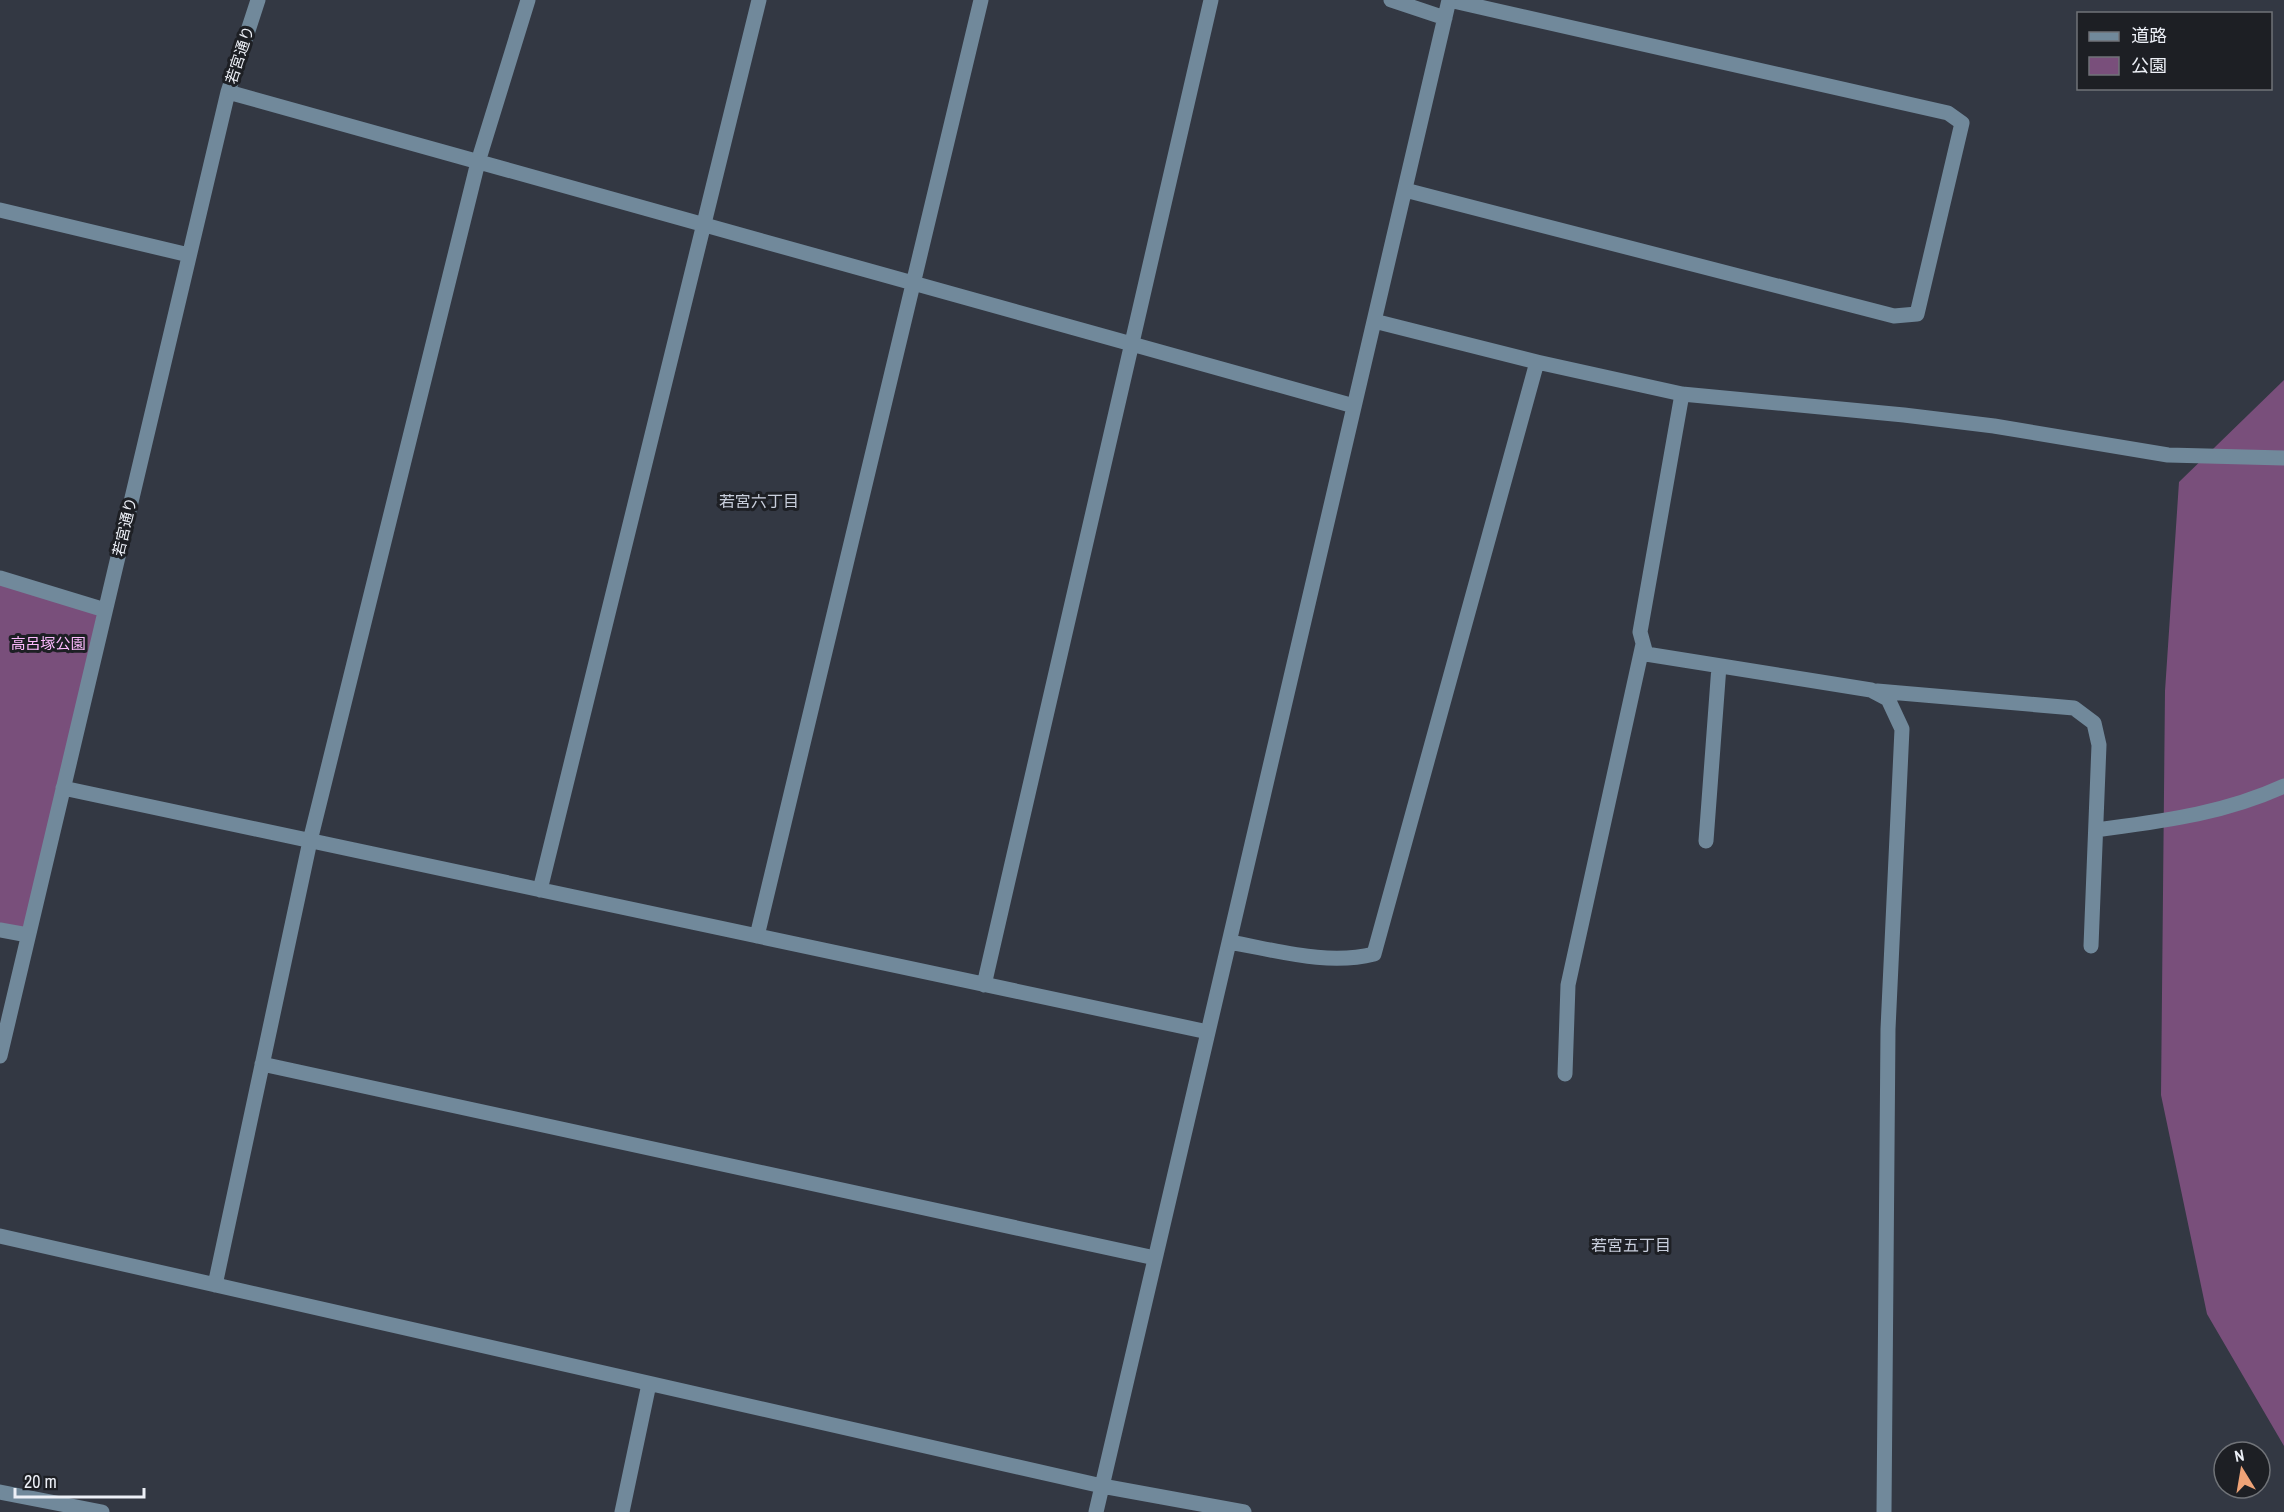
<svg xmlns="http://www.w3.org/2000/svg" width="2284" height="1512" viewBox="0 0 2284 1512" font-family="'Archivo Narrow','Noto Sans JP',sans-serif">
<rect width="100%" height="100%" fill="#333843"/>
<path fill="#794f7b" d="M2284 380V1446L2207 1314 2161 1095 2165 691 2179 482Z
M0 577 106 610 26 935 0 929Z"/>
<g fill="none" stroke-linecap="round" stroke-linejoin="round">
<path stroke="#71899b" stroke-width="15" d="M1391 0 1445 18
M228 92 1354 406
M1405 190 1894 316 1917 314 1962 123 1948 113 1449 0
M0 210 189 255
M1374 321 1537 362 1682 394 1904 415 1994 426 2168 455 2284 458
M1682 394 1640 632 1646 654 1871 690 1888 699 1902 729 1888 1029 1884 1512
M0 578 105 610
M1877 691 2074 708 2094 723 2099 745 2091 946
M63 788 1208 1032
M2096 830C2162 821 2223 814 2284 786
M1706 841 1719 666
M540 890 759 0
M0 930 28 935
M757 936 981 0
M1229 942C1276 950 1327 966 1374 954L1537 362
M984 985 1211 0
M0 1056 228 92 258 0
M262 1064 1155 1258
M1565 1074 1568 985 1643 644
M0 1236 1102 1486 1244 1512
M215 1285 310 841 478 162 528 0
M0 1492 102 1512
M622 1512 649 1384
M1096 1512 1449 0"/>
</g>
<g text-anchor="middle" stroke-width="6" stroke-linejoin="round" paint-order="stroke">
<g font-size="15" fill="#edf0f7" stroke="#1d1f24">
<text transform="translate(240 55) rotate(-72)" y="5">若宮通り</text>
<text transform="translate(125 527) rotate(-77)" y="5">若宮通り</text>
</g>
<g font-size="15" fill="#fdbbfe" stroke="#1d1f24">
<text x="48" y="649">高呂塚公園</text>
</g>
<g font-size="16" fill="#c8cedc" stroke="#1d1f24">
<text x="759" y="507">若宮六丁目</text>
<text x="1631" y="1251">若宮五丁目</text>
</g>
</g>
<rect x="2077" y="12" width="195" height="78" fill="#1d1f24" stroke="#707378" stroke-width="1.5"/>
<rect x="2089" y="32" width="30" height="9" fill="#71899b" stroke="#707378" stroke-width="1.5"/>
<text x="2131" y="42" font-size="18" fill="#edf0f7">道路</text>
<rect x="2089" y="57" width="30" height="18" fill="#794f7b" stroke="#707378" stroke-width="1.5"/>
<text x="2131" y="72" font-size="18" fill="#edf0f7">公園</text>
<g transform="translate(2242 1470) rotate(349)"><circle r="28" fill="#1d1f24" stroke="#707378" stroke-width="1.5"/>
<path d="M0-4.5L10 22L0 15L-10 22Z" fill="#efa377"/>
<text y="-9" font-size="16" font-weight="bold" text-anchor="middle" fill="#edf0f7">N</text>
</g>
<path d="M15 1488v9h129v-9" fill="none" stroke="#edf0f7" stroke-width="3"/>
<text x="24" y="1488" font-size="18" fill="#edf0f7" stroke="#1d1f24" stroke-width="4.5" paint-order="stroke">20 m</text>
</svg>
